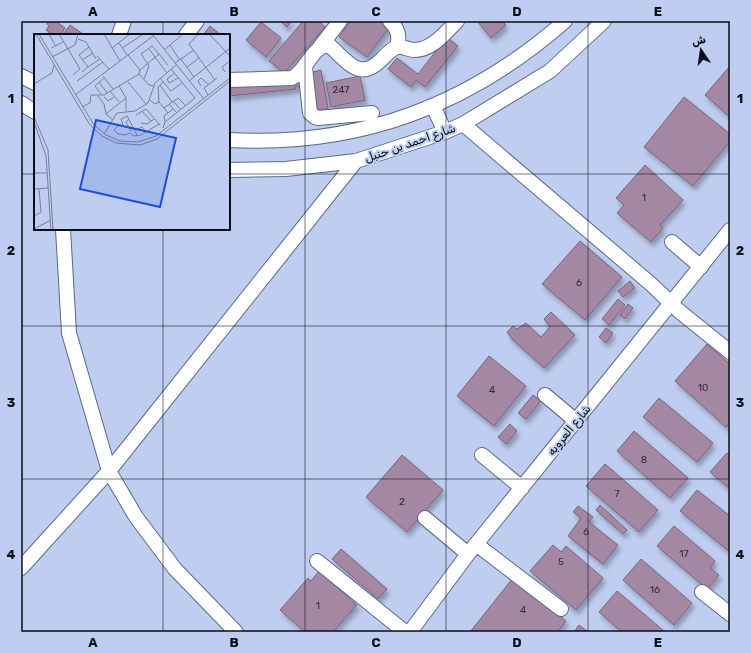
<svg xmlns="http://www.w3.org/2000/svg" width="751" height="653" viewBox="0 0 751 653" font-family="Rubik,'Noto Naskh Arabic',sans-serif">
<defs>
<filter id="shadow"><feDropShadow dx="2.5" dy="4.5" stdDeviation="2" flood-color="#0004"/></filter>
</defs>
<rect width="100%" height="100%" fill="#becdf0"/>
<path fill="#a488a3" stroke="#7c627b" filter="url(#shadow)" d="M49 21H55L65 28 60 35H53L46 30 49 26 47 24Z
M280 21H292L287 27Z
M303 21H319L325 27 284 73 269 61Z
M350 21H386L391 25 367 57 339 37Z
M477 21H502L506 25 491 38Z
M261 22 281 38 266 57 246 40Z
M70 25 83 34 82 35H63Z
M210 26 221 35H203Z
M447 37 458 46 425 87 416 80 411 87 388 69 397 58 418 74Z
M730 66V117L705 95Z
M321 70 328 108 317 111 309 73Z
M360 76 365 100 331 107 326 83Z
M299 77 300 86 295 87 296 89 229 96V85Z
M684 97 730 134V141L693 186 644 147Z
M645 165 683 200 660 225 663 228 651 242 617 213 624 205 616 198Z
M580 241 622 277 585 320 542 284Z
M630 281 635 288 623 297 618 291Z
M618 299 625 305 609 325 602 319Z
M628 304 633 308 625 319 620 315Z
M551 312 575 335 544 368 512 339 507 332 513 326 517 329 526 323 541 337 550 327 544 319Z
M606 328 613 333 606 343 599 337Z
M707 344 730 364V422L726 427 675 381Z
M489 356 526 386 494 426 457 396Z
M533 395 541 401 526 419 518 413Z
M659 398 713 443 697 462 643 417Z
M510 424 517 431 506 444 498 437Z
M634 431 688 478 670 498 617 451Z
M727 453 730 456V489L710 472Z
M402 455 443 490 407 532 366 497Z
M605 464 658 510 639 532 586 486Z
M697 490 730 516V552L680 511Z
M600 505 627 530 623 534 596 510Z
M578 506 593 517 589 522 618 545 603 564 568 536 581 518 573 512Z
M674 526 715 561 710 568 719 575 707 589 657 546Z
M553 545 561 552 566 546 603 578 576 610 530 571Z
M341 549 387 589 378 599 332 559Z
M641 559 692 603 674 625 623 580Z
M319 571 357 605 333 632H305L280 610 308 578 311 581Z
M513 578 566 621 557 632H470Z
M617 591 665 632H622L599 612Z
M579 625 588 632H574Z"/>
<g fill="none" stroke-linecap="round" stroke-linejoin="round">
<g stroke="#5c6987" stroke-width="16">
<path id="minor" d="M390 21C398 29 400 36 397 47
M119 35 124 21
M186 35 197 21
M319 48 340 21
M305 67 310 113 315 117 318 118 372 113
M21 76 35 83
M229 80 292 78C307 71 313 43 330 46 348 62 360 82 382 59 386 55 391 49 397 47 403 46 409 50 415 50 432 50 446 32 457 21
M21 103 35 112
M433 106 445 132
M463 124 652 285 679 311 730 352
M229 140C359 147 468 106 565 21
M229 170 286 169 356 161 445 132 463 124 550 71 604 21
M63 229 69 333 109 471 136 517 175 569 236 632
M672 242 701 267
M545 395 576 421
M482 455 522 488
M425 518 468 554
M476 544 561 609
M317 561 405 632
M21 568 109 471 356 161
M702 592 730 614
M410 632 468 554 730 230"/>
</g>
<use href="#minor" stroke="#fff" stroke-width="14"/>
</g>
<path fill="none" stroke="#090d19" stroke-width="1" stroke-opacity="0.55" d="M163 21V35M305 21V632M446 21V632M588 21V632M21 174H35M229 174H730M163 229V632M21 326H730M21 479H730"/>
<g text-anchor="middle" stroke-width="4" stroke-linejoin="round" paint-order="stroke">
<g font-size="10" fill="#302c3c">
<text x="341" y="93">247</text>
<text x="644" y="201">1</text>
<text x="579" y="286">6</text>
<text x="703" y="391">10</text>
<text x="492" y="393">4</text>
<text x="644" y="463">8</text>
<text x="617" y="497">7</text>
<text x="402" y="505">2</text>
<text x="586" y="535">6</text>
<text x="684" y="557">17</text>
<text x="561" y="565">5</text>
<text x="655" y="593">16</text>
<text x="318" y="609">1</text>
<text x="523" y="613">4</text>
</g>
<g font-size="12" fill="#090d19" stroke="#becdf0">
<text transform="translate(410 143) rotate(-19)" y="4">شارع احمد بن حنبل</text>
<text transform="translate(569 430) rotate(-51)" y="4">شارع العروبه</text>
</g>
</g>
<g transform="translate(34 34)">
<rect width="196" height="196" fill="#becdf0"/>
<path fill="none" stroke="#76809a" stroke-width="1" d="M2 0 56 91 68 102 82 109 106 111 123 105 196 47M5 0 60 91 72 101 86 107 104 108 122 102 196 44M15 0 21 11M25 0 46 35 39 41M70 0 86 27M118 0 170 65M175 0 196 22M44 5 52 8 62 25M85 9 93 21M136 11 145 25M17 14 29 8M78 14 96 0M88 14 108 1M115 15 133 39M130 16 148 1M94 21 106 36 105 40 115 51 120 52M63 22 75 35M18 23 41 11 44 0M146 24 160 43M165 24 181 46M48 26 59 19M141 29 160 16M54 33 66 25M152 34 165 24 155 10 164 0M106 36 125 20 134 31M48 38 54 33 45 21 55 13M191 38 188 33 196 27M141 39 133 45 135 49 144 44M69 42 79 55M126 44 137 57 148 49M110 45 115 32 107 20 118 12 125 20M43 47 69 28M155 47 196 14M65 48 73 59M94 48 112 70M0 50 18 39 20 31M126 51 138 68M85 52 92 64V77M167 52 164 47 167 44 175 51M76 57 85 68M67 60 61 52 70 44M41 61 119 2M174 61 170 54 183 44M64 62 70 70 72 80 79 86M70 63 74 67 80 63M116 66 121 70 125 68 124 53 129 48M139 67 147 76M125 68 134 79M135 70 143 79M48 73 56 69 57 61H70L105 40M130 74 144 64 152 72M108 77 117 87M72 80 92 64M102 81 112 75 126 91M0 83 14 116 19 196M95 85 92 88 97 97M0 88 12 122 17 196M131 88 130 82 139 75M107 89 113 90 120 85M89 91 87 85 93 82 103 101M84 92 80 96 84 100 91 101 96 99 100 102 107 101 125 90M129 94 131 88 161 64 137 35M102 96 108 93 112 98M70 100 83 79 101 77 114 69 121 49 142 31M0 139H14M0 155 15 154M0 182 7 178 5 155M0 195 17 186"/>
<path fill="#1d4ed8" fill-opacity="0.15" stroke="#1d4ed8" stroke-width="2" d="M62 86 142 104 126 173 46 155Z"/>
<rect width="196" height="196" fill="none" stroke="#090d19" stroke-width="2"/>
</g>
<rect width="751" height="653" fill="none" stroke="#becdf0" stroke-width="44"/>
<g transform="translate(701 50) rotate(347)" stroke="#becdf0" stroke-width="3" paint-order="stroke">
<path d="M0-3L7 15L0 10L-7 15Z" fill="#090d19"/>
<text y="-6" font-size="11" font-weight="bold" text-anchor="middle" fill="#090d19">ش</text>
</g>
<rect x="22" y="22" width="707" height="609" fill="none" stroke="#090d19" stroke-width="1.5"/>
<g font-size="13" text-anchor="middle" font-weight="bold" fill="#090d19">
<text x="93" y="16">A</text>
<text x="234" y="16">B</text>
<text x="376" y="16">C</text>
<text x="517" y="16">D</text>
<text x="658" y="16">E</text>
<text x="11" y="103">1</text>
<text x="740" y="103">1</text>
<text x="11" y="255">2</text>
<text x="740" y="255">2</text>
<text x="11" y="407">3</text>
<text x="740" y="407">3</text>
<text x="11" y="559">4</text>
<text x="740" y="559">4</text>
<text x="93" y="647">A</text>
<text x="234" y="647">B</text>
<text x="376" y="647">C</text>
<text x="517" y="647">D</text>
<text x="658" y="647">E</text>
</g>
</svg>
